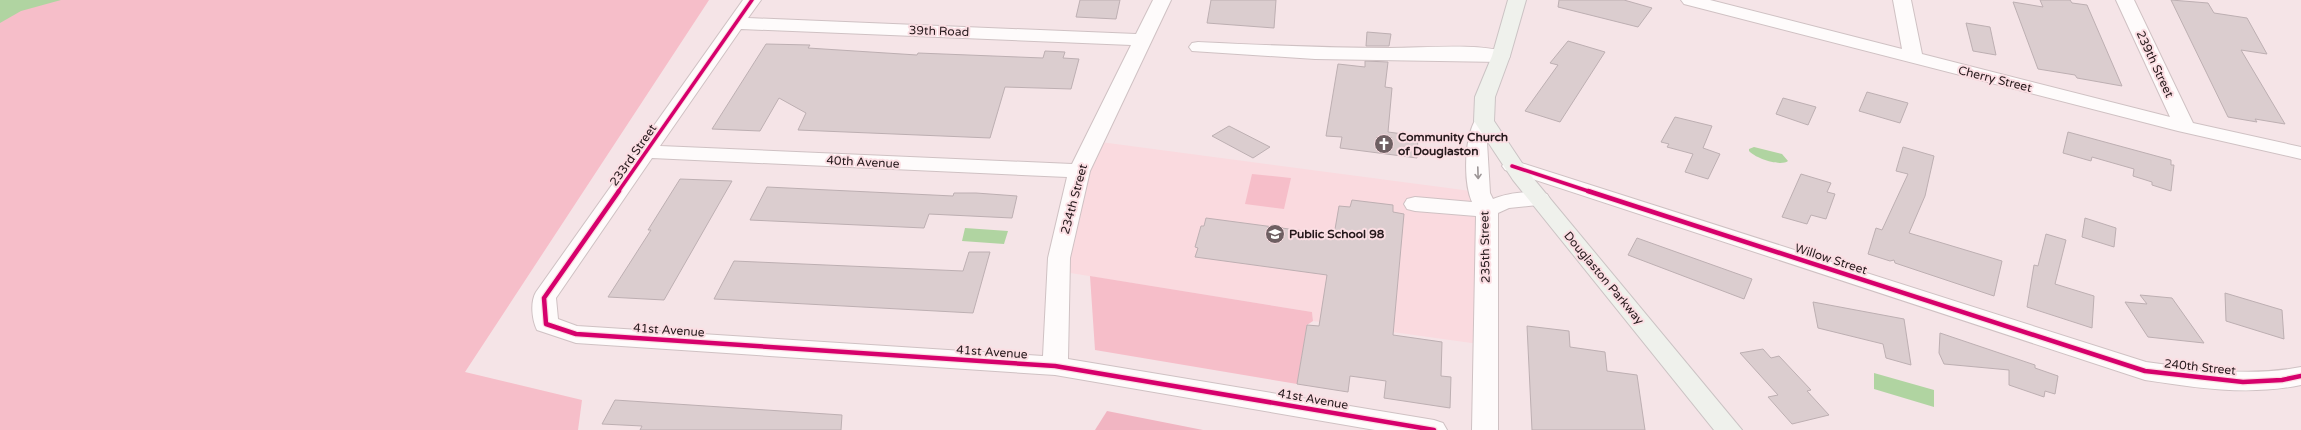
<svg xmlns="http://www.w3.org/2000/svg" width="2301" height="430" viewBox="0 0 2301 430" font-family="'Varela Round',sans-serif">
<rect width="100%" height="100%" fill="#f5e4e7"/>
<path fill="#fadadf" d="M1093 141 1486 193V345L1313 321 1312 312 1058 271Z"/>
<path fill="#f6bec9" d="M0 0H709L465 372 582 400 578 430H0Z
M1252 174 1291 178 1284 209 1245 204Z
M1090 276 1312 312 1313 321 1307 325 1297 384 1095 350Z"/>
<path fill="#f1b5c2" d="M1107 411 1203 430H1095Z"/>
<path fill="#b0d4a1" d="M0 0H61L21 11 0 23Z
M1754 147 1782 154 1788 161C1780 167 1755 158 1749 151V149Z
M965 228 1008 231 1004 244 962 241Z
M1874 373 1934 390V407L1874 389Z"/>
<path fill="#dbcdcf" stroke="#bdafb2" d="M1080 0H1120L1116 19 1076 17Z
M1211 0H1276L1274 28 1207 23Z
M1559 0H1624L1652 8 1638 27 1558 7Z
M2040 0H2070L2072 3 2087 5 2122 86 2077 78 2075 75 2038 69 2013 2 2043 7Z
M2171 0 2208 3 2214 13 2247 18 2267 54 2241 50 2285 124 2255 119 2257 122 2228 117Z
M1966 23 1990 27 1996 55 1973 51Z
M1367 32 1391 34 1389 46H1366Z
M1568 41 1605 52 1560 122 1525 111 1558 65 1550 63Z
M766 44 810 45 808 48 917 55 918 53 1043 58 1045 51 1065 52 1063 58 1079 59 1071 89 1005 87 990 138 798 130 806 113 779 98 760 131 712 129Z
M1365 61 1388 62 1385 87 1392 88 1388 132 1418 136 1417 158 1340 148 1342 137 1326 136 1338 64 1365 67Z
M1867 92 1908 103 1900 123 1859 111Z
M1783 98 1816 107 1808 125 1776 114Z
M1675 117 1712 126 1703 148 1720 154 1708 179 1685 172 1693 154 1667 147 1669 144 1661 142Z
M1229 126 1270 147 1253 158 1212 136Z
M2068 132 2171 160V165H2174L2171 191 2152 185V182L2133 176 2134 169 2092 157 2091 161 2063 153Z
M1903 147 1934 156 1925 196 1909 233 2002 261 1994 296 1895 263 1894 260 1890 261 1868 254 1876 228 1882 230 1908 174 1896 171Z
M1801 174 1831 183 1827 192 1835 194 1826 219 1811 215 1807 224 1782 217Z
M680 179 732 181 664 300 608 297 651 230H648Z
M767 187 953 196 954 193H976L1017 196 1012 218 929 214 924 228 750 220Z
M1352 200 1393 205V212L1404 214 1393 335 1442 342 1441 376 1451 377 1450 408 1384 398 1386 381 1350 376 1348 392 1297 384 1307 325 1319 326 1327 275 1195 257 1198 248 1195 247 1201 226H1204L1206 218 1334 235 1339 206 1350 207Z
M2085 218 2116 228 2114 247 2082 237Z
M2046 234 2066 240 2055 284 2094 296 2092 328 2027 307 2034 265 2038 266Z
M1637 238 1752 279 1744 299 1628 255Z
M969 252H990L973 313 714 299 734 261 963 271Z
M2225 293 2282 310 2284 339 2226 321Z
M2140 295 2172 298 2204 343 2148 337 2125 302 2147 304Z
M1813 302 1904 319 1911 365 1886 358 1883 344 1818 328Z
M1527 326 1569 331 1570 347 1605 352 1607 371 1637 375 1645 430H1532Z
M1940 333 2035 365V368L2058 376 2055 394 2045 391 2044 397 2009 385V370L1944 364 1939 353Z
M1763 349 1771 358 1779 356 1811 390 1807 391 1829 415 1792 424 1768 397 1778 395 1740 353Z
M615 400 842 415 841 430H640L642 426 602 424Z"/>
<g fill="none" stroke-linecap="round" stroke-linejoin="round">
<g stroke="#cfc1c3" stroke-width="2">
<path id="minor" d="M743 0H761L748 18 1136 34 1153 0H1171L1090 171 1070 258 1068 359 1434 420 1443 423 1447 430H1375L1055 375 576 343 537 330C532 320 530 302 536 292ZM741 29 1131 45 1072 164 660 146ZM652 158 1067 177 1048 258 1043 356 577 326 558 319 556 298Z
M1681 0H1710L1902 49 1893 0H1911L1922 54 2170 117 2116 0H2134L2193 123 2301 147V159L2178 131 1684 4Z
M1198 42C1262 45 1325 48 1389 48 1426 48 1472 43 1508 52L1510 56 1508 60 1501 62 1315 59 1192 51 1189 47 1192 43Z
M1484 115 1491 117 1494 121 1487 142 1490 193 1493 199C1507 193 1531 190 1547 194L1550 199 1547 204 1509 208 1498 213V430H1472L1476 216 1415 211 1407 209 1404 204 1407 199 1415 197 1472 202C1463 182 1464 136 1477 117Z
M1512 160 2146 362C2198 369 2249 377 2301 367V385C2248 396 2198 388 2145 380L1505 170 1502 166 1505 162Z"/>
</g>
<g stroke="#cbc3c4" stroke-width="2">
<path id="major" d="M1508 0H1526L1510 56 1495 97 1494 121 1528 172 1742 430H1714L1513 180 1474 121 1475 97 1492 56Z"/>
</g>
<use href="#minor" fill="#fefbfb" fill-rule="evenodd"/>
<use href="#major" fill="#eff1ec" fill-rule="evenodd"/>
<g stroke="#fbdee3" stroke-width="5.5">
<path id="cycleway-far1" d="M1512 166 1591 192
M618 192 752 0"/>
</g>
<g stroke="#fbdee3" stroke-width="7">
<path id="cycleway" d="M619 191 544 298 546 324 576 334 1055 366 1434 430
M1588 191 2145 371 2243 382 2282 380 2301 376"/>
</g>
<use href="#cycleway-far1" stroke="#d6006c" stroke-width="3.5"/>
<use href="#cycleway" stroke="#d6006c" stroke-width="4.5"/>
</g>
<defs><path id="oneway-shaft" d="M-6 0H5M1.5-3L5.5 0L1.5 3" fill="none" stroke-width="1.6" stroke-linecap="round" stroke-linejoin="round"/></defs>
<use stroke="#9c9596" href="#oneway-shaft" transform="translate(1478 173) rotate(88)"/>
<defs>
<g id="church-disc" transform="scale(1)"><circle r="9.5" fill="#6e5f62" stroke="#fbdee3"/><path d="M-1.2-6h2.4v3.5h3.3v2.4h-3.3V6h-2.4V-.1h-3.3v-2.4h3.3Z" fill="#fff"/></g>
<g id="school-disc" transform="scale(1)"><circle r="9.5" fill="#6e5f62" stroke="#fbdee3"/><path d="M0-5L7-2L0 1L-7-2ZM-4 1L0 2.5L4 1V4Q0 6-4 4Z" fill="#fff"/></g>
</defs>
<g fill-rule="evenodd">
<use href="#church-disc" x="1384" y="144"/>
<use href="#school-disc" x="1275" y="234"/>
</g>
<g text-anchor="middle" stroke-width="4" stroke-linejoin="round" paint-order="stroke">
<g font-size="12" fill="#25181b" stroke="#fbdee3">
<text transform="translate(939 31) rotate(2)" y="4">39th Road</text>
<text transform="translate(2155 64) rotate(65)" y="4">239th Street</text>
<text transform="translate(1995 79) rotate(14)" y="4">Cherry Street</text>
<text transform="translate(633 155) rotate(-55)" y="4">233rd Street</text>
<text transform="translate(863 162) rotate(3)" y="4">40th Avenue</text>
<text transform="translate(1074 199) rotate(-75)" y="4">234th Street</text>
<text transform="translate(1485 247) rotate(-91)" y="4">235th Street</text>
<text transform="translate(1831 259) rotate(18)" y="4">Willow Street</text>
<text transform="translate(1604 278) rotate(50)" y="4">Douglaston Parkway</text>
<text transform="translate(669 330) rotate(4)" y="4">41st Avenue</text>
<text transform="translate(992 352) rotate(4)" y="4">41st Avenue</text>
<text transform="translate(2200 367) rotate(6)" y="4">240th Street</text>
<text transform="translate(1313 399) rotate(10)" y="4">41st Avenue</text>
</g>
<g font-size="12" font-weight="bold" fill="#25181b" stroke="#fbdee3" text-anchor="start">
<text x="1398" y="141">Community Church<tspan x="1398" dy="14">of Douglaston</tspan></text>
<text x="1289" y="238">Public School 98</text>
</g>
</g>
</svg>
